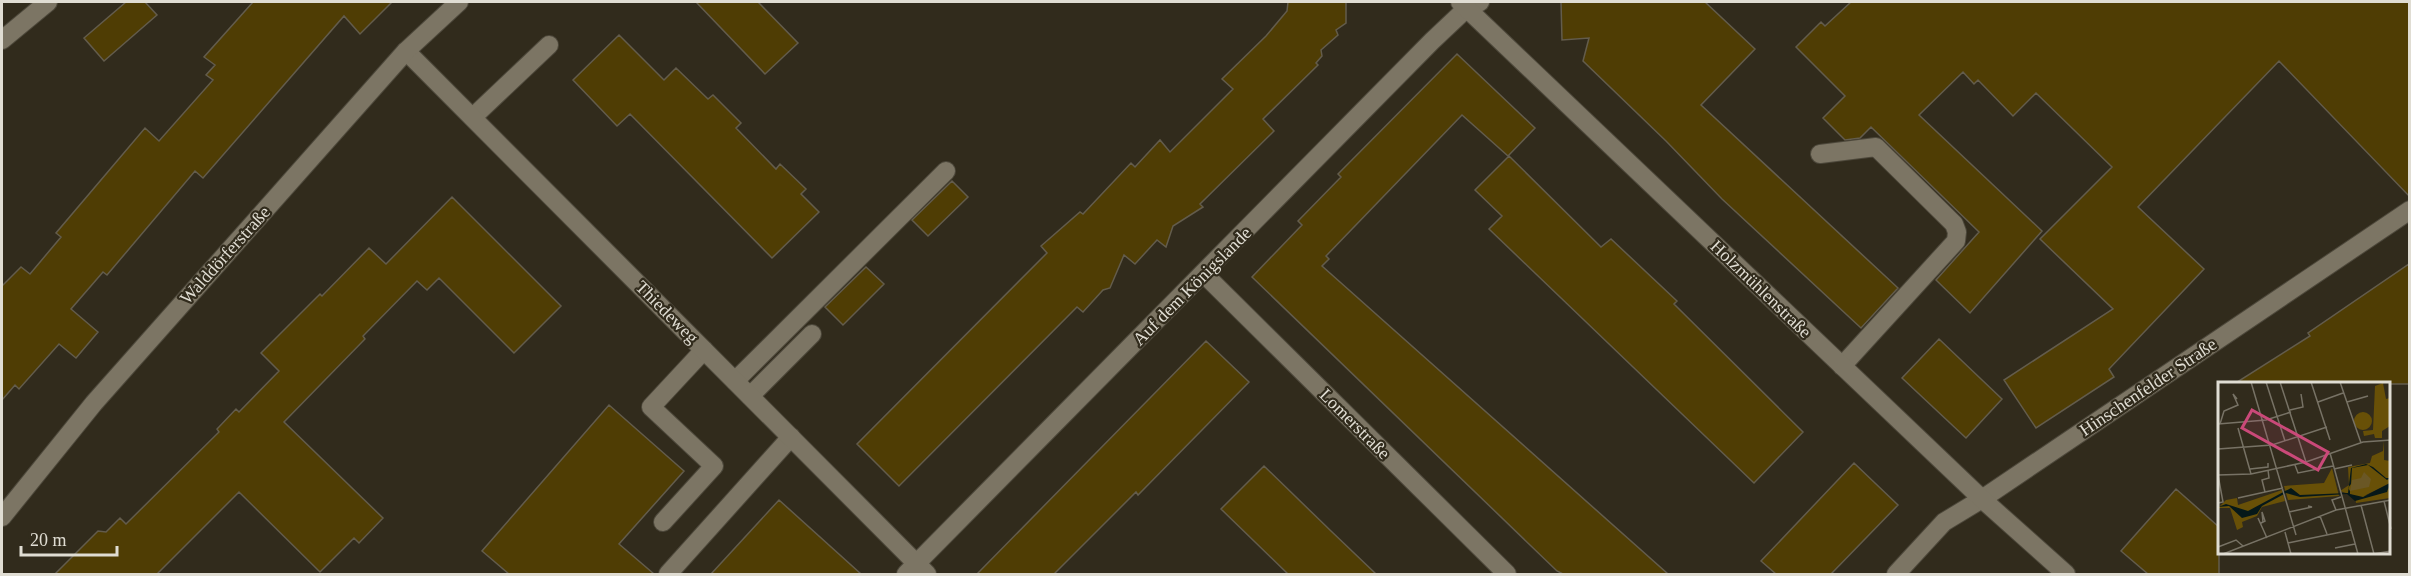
<svg xmlns="http://www.w3.org/2000/svg" width="2411" height="576" viewBox="0 0 2411 576" font-family="'Times New Roman',serif">
<rect width="100%" height="100%" fill="#312b1c"/>
<path fill="#4f3d04" stroke="#635c4c" stroke-width="1.5" d="M126 2H145L157 15 104 61 84 38Z
M253 2H392L360 34 344 16 203 178 195 171 107 275 103 272 71 309 98 332 76 358 59 344 19 389 15 385 2 400V286L21 267 30 274 61 237 56 233 145 128 159 141 213 80 206 75 215 65 204 57Z
M696 2H758L798 43 765 74Z
M1288 2H1346V23L1336 30 1338 35 1321 50 1322 56 1316 63 1318 65 1263 119 1274 131 1200 204 1203 207 1173 226 1166 247 1157 240 1135 264 1124 255 1110 288 1103 290 1083 312 1077 307 899 486 857 444 1047 253 1041 246 1080 212 1083 214 1131 163 1135 167 1160 140 1170 152 1233 89 1222 79 1266 36 1287 11Z
M1561 2H1705L1755 49 1701 105 1898 288 1861 328 1722 199 1666 141 1583 61 1589 38 1562 40Z
M1851 2H2409V196L2279 61 2138 207 2204 269 2109 369 2114 377 2036 428 2004 380 2113 309 2040 239 2112 167 2036 93 2013 116 1978 80 1974 84 1963 72 1919 115 2042 231 1970 313 1936 280 1979 232 1871 127 1860 138 1845 140 1823 118 1845 96 1796 47 1821 22 1825 26Z
M619 35 664 80 676 68 708 99 713 95 741 123 736 128 776 169 780 164 806 189 801 194 819 212 772 258 630 114 617 126 573 80Z
M1457 54 1535 128 1508 156 1462 115 1326 256 1329 259 1322 266 1668 574H1563L1557 571 1252 277 1302 225 1298 221 1341 177 1338 174Z
M1509 156 1601 247 1611 239 1677 301 1674 304 1803 432 1754 483 1489 229 1502 216 1475 190Z
M952 181 968 197 928 236 912 220Z
M452 197 561 306 514 353 439 278 427 290 417 281 363 336 365 339 284 422 383 518 359 543 354 538 320 572 239 492 157 574H55L98 531 106 532 120 518 126 524 219 432 217 429 236 409 239 412 279 371 261 353 320 294 322 296 369 248 386 264Z
M2409 264V384H2234L2310 336 2308 333Z
M866 267 884 284 843 325 825 307Z
M1939 339 2002 399 1966 438 1902 378Z
M1206 341 1249 382 1201 431 1138 495 1136 492 1054 574H977Z
M609 405 684 471 619 544 654 574H509L482 551Z
M1854 463 1898 505 1831 574H1776L1761 561Z
M1264 466 1331 531 1376 574H1288L1221 509Z
M2176 489 2219 527V574H2148L2121 551Z
M779 500 861 574H711Z"/>
<g fill="none" stroke-linecap="round" stroke-linejoin="round">
<g stroke="#4d483b" stroke-width="20">
<path id="lane" d="M473 117 549 45
M1820 154 1876 147 1954 224 1957 232 1956 241 1842 366
M735 381 946 171
M750 396 812 334
M663 522 714 466 651 407 704 350
M668 574 791 437"/>
</g>
<g stroke="#4d483b" stroke-width="20">
<path id="street" d="M2 40 48 2
M406 51 927 574
M1204 274 1507 574
M906 574 1432 41 1467 8 1480 2
M1896 574 1944 522 1982 499 2410 210"/>
</g>
<g stroke="#4d483b" stroke-width="20">
<path id="secondary" d="M1460 2 1982 499 2066 574
M2 517 94 403 406 51 459 2"/>
</g>
<use href="#lane" stroke="#7c7564" stroke-width="18"/>
<use href="#street" stroke="#7c7564" stroke-width="18"/>
<use href="#secondary" stroke="#7c7564" stroke-width="18"/>
</g>
<g text-anchor="middle" stroke-width="4.5" stroke-linejoin="round" paint-order="stroke">
<g font-size="18" fill="#e0ddd3" stroke="#312b1c">
<text transform="translate(225 255) rotate(-48)" y="6">Walddörferstraße</text>
<text transform="translate(1192 286) rotate(-45)" y="6">Auf dem Königslande</text>
<text transform="translate(1761 289) rotate(44)" y="6">Holzmühlenstraße</text>
<text transform="translate(667 312) rotate(45)" y="6">Thiedeweg</text>
<text transform="translate(2148 387) rotate(-34)" y="6">Hinschenfelder Straße</text>
<text transform="translate(1355 424) rotate(45)" y="6">Lomerstraße</text>
</g>
</g>
<g transform="translate(2218 382)">
<rect width="172" height="172" fill="#312b1c"/>
<path d="M165 1 168 17 172 16V44L164 49V56H157L156 52 146 54 145 49 155 48 157 4ZM136 39a9 9 0 1 1 18 0a9 9 0 1 1-18 0ZM166 59V78L172 79V101L146 114 172 106V116L138 121 137 114 122 109 131 103 130 85 152 81 154 74 165 69ZM114 86 121 114 70 118 66 104 106 101ZM64 108 67 119 44 125 39 134 24 140 25 145 19 148 12 126H0L8 118 19 116 20 123Z" fill="#685007"/>
<path d="M146 90 153 97 151 105 132 109 134 98 143 96Z" fill="#6a5725"/>
<path d="M148 82 155 85 168 96H172L169 98 150 83 134 86 133 102 130 106 132 109V112L145 115 172 101 169 110 137 119 129 112 82 115 68 111 44 124 39 132 24 136 11 124 0 125 8 122 30 129 73 106 82 113 130 111 133 86Z" fill="#061819"/>
<path fill="none" stroke="#777265" stroke-width="1.5" d="M33 0 78 153M48 0 67 59M62 0 88 80M93 0 112 58M122 0 143 61M100 20 125 11M129 20 150 14M72 28 85 25 83 12M0 42 48 38 73 30M2 42 6 29 20 23 15 12 19 17M20 46 33 92M0 67 54 63 109 45M112 71 140 172M77 83 80 91 115 84M32 87 50 85V81M116 87 134 83M0 93 33 92 88 80 145 60 173 58M47 110 44 98 51 96 50 88M20 116 65 106M166 119 173 147M0 121 5 120 0 93M143 123 156 172M118 128 114 118 123 115M71 130 94 125 90 124M102 134 109 152M40 136 49 156M43 141 47 139 44 130 45 140M67 150 73 172M70 161 133 148M0 165 18 158 25 164M117 166 137 162M5 172 118 128 173 118M155 172 173 169"/>
<path fill="#ca4979" fill-opacity="0.15" stroke="#ca4979" stroke-width="3" d="M34 28 110 70 100 88 24 46Z"/>
<rect width="172" height="172" fill="none" stroke="#e0ddd3" stroke-width="3"/>
</g>
<rect width="2411" height="576" fill="none" stroke="#e0ddd3" stroke-width="6"/>
<path d="M21 546v9h96v-9" fill="none" stroke="#e0ddd3" stroke-width="3"/>
<text x="30" y="546" font-size="18" fill="#e0ddd3" stroke="#312b1c" stroke-width="4.5" paint-order="stroke">20 m</text>
</svg>
